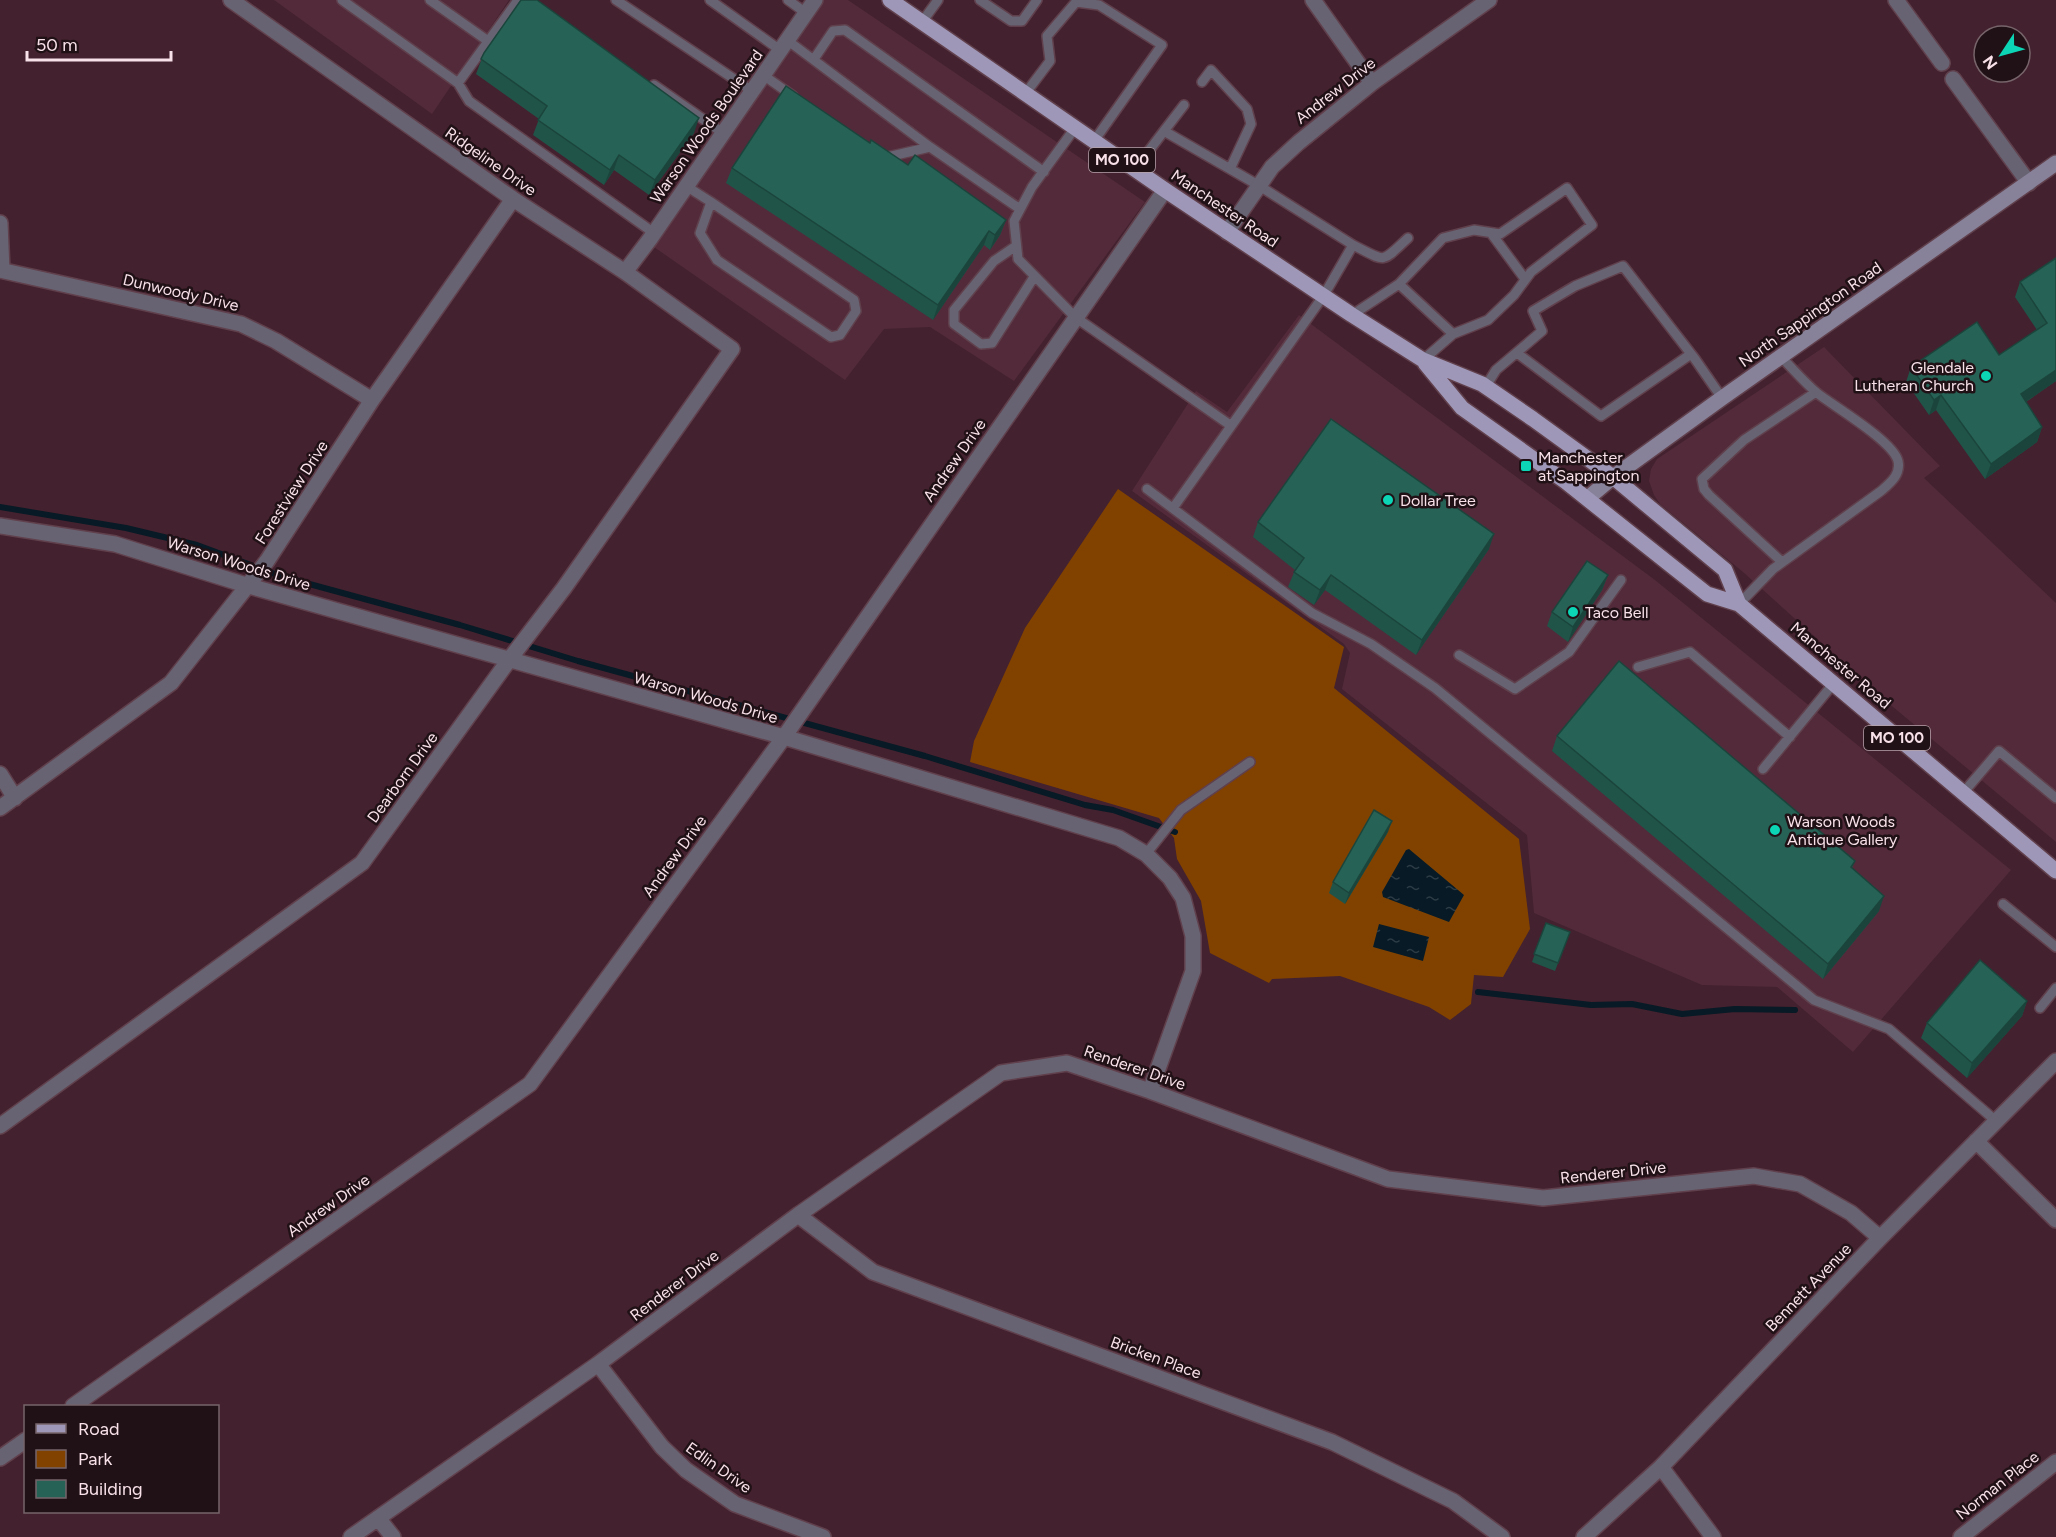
<svg xmlns="http://www.w3.org/2000/svg" width="2056" height="1537" viewBox="0 0 2056 1537" font-family="Figtree,sans-serif">
<defs>
<pattern id="water-ripples" width="26" height="14" patternUnits="userSpaceOnUse" patternTransform="scale(1.5)"><rect width="26" height="14" fill="#071a25"/><path d="M2 4q2-2 4 0t4 0M15 11q2-2 4 0t4 0" fill="none" stroke="#2c3b45"/></pattern>
</defs>
<rect width="100%" height="100%" fill="#43212e"/>
<path fill="#522a3a" d="M274 0H509L432 114Z
M807 0H848L1145 202 1014 381 930 327 884 329 845 380 641 238Z
M1299 315 1655 580 2011 870 1853 1052 1777 987 1702 985 1534 913 1527 835 1342 689 1350 653 1344 644 1132 491 1196 391 1227 412Z
M1824 347 1940 466 1924 478 2056 603V842L1893 707 1743 572 1660 504 1654 495 1649 481 1651 469 1657 459Z"/>
<path fill="#814200" d="M1118 489 1344 647 1334 688 1519 839 1530 929 1503 977 1474 975 1471 1004 1450 1020 1429 1007 1340 976 1272 979 1269 983 1210 953 1201 901 1177 859 1174 838 1159 818 970 762 974 741 1025 628Z"/>
<path fill="url(#water-ripples)" d="M1409 849 1464 895 1449 922 1383 897 1382 892 1406 850Z
M1379 924 1429 937 1423 961 1373 947Z"/>
<g fill="none" stroke-linecap="round" stroke-linejoin="round">
<path stroke="#071a25" stroke-width="6" d="M0 507 126 528 197 545 280 576 460 625 578 661 925 756 1085 805 1113 810 1175 832
M1478 992 1591 1005 1632 1004 1682 1014 1735 1009 1795 1010"/>
<g stroke="#60404c" stroke-width="12">
<path id="lane" d="M342 0 458 83
M430 0 488 41
M518 0 458 83 469 101 654 233
M616 0 752 91
M710 0 780 50
M788 0 806 13
M980 0 1011 21H1022L1037 0
M922 22 938 0
M787 40 930 147 1020 209
M814 59 833 31 845 30 1044 172
M763 75 793 96
M1202 82 1211 70 1247 109 1251 124 1230 169
M654 85 723 133
M1025 94 1050 61 1047 36 1076 2 1099 5 1162 45 1094 141
M1075 128 1032 187 1014 221 1018 259 1075 317 1230 425
M1164 131 1184 105
M883 158 930 147
M1135 169 1164 131 1258 185 1353 245
M686 186 711 202 854 300 856 311 840 335 831 337 717 260 700 233 711 202
M1491 233 1525 279
M1016 246 994 261 954 310V324L981 344 992 343 1034 277
M1399 284 1453 334
M1352 315 1399 284 1443 238 1474 230 1500 234 1567 188 1592 225 1531 272 1514 295 1488 320 1453 334 1423 360
M1517 353 1601 416 1691 354
M1486 386 1496 370 1542 331 1533 311 1575 286 1623 266 1695 359 1722 398
M1147 489 1312 613 1371 644 1435 688 1814 1000 1889 1029 1996 1121
M1173 508 1324 295 1353 245C1387 262 1380 264 1408 238
M1782 562 1709 495 1704 489 1702 479 1744 440 1816 392
M1739 604 1773 569 1881 491C1890 483 1901 475 1898 461 1893 441 1835 407 1817 393 1804 382 1793 369 1781 357
M1459 655 1515 689 1569 652 1621 580
M1638 667 1690 652 1790 737
M1763 769 1834 683
M1963 793 1999 751 2056 798
M1146 854 1181 810 1250 762
M2003 904 2056 947
M2040 1008 2056 988"/>
</g>
<g stroke="#60404c" stroke-width="18">
<path id="street" d="M1313 0 1372 83
M1896 0 1942 63
M1953 79 2029 183
M0 223 2 270
M1227 232 1272 167 1298 143 1372 83 1489 0
M0 270 241 324 276 341 372 400
M625 272 650 239 815 0
M0 526 115 544 249 586 784 737 1119 838 1146 854 1170 878 1183 898 1193 936V971L1150 1091
M0 774 15 798
M0 808 171 683 267 561 372 400 513 199
M0 1126 362 863 509 660 564 588 732 349 625 272 513 199 231 0
M1976 1141 2056 1220
M798 1215 873 1272 1332 1442 1453 1501 1502 1537
M598 1364 662 1447 686 1470 735 1504 823 1537
M73 1406 530 1084 784 737 1165 190
M0 1458 26 1440
M1661 1467 1713 1537
M378 1518 393 1537
M351 1537 598 1364 798 1215 1001 1073 1067 1063 1150 1091 1388 1179 1543 1198 1754 1176 1800 1184 1851 1213 1880 1238
M1584 1537 1661 1467 1880 1238 2056 1061
M1961 1537 2056 1462"/>
</g>
<g stroke="#60404c" stroke-width="18">
<path id="secondary" d="M1588 498 1613 477 1722 398 2056 163"/>
</g>
<g stroke="#60404c" stroke-width="18">
<path id="primary" d="M890 0 1165 190 1352 315 1423 360 1482 384 1533 419 1613 477 1725 570 1739 604
M1425 363 1462 408 1566 482 1707 594 1739 604 2056 871"/>
</g>
<use href="#lane" stroke="#676372" stroke-width="9"/>
<use href="#street" stroke="#676372" stroke-width="15"/>
<use href="#secondary" stroke="#878199" stroke-width="15"/>
<use href="#primary" stroke="#9f97b7" stroke-width="15"/>
</g>
<path fill="#215449" d="M484 53 694 133 649 195 614 170 604 185 533 135 539 119 476 74Z
M908 165 1006 220 1000 235 990 250 984 245 933 320 726 183 732 168Z
M2056 258V381L2026 402 2042 427 2037 442 1985 479 1936 410 1929 415 1906 382 1911 367 1999 355 2037 330 2015 297 2020 282Z
M1258 522 1489 549 1416 655 1325 590 1314 605 1288 587 1295 570 1253 537Z
M1608 575 1602 590 1568 642 1547 626 1552 612Z
M1557 736 1855 861 1852 868 1879 911 1823 979 1552 751Z
M1388 832 1345 904 1329 893 1333 882Z
M1546 923 1570 932 1555 971 1532 962Z
M2027 1001 2022 1016 1967 1078 1921 1038 1927 1023Z"/>
<path fill="#1b453c" d="M699 118 694 133 649 195 655 180Z
M619 155 614 170 604 185 610 170Z
M1006 220 1000 235 990 250 995 235Z
M989 231 984 245 933 320 938 305Z
M2056 370V381L2015 409 2021 394Z
M1941 395 1936 410 1929 415 1934 400Z
M2042 427 2037 442 1985 479 1991 464Z
M1494 534 1489 549 1416 655 1422 640Z
M1331 575 1325 590 1314 605 1320 590Z
M1608 575 1602 590 1568 642 1573 627Z
M1392 821 1388 832 1345 904 1349 893Z
M1884 896 1879 911 1823 979 1828 964Z
M2027 1001 2022 1016 1967 1078 1972 1063Z"/>
<path fill="#266255" stroke="#1b453c" stroke-width="1.5" d="M521 0H537L699 118 655 180 619 155 610 170 538 120 547 106 481 59 484 53Z
M786 86 870 143 871 140 908 165 915 155 1006 220 995 235 989 231 938 305 732 168Z
M2056 258V370L2021 394 2042 427 1991 464 1941 395 1934 400 1911 367 1977 322 1999 355 2047 323 2020 282Z
M1331 419 1494 534 1422 640 1331 575 1320 590 1294 572 1304 558 1258 522Z
M1587 561 1608 575 1573 627 1552 612Z
M1619 661 1855 861 1851 867 1884 896 1828 964 1557 736Z
M1374 810 1392 821 1349 893 1333 882Z
M1546 923 1570 932 1558 963 1534 954Z
M1980 960 2027 1001 1972 1063 1927 1023Z"/>
<g fill="#0cd5b5" stroke="#201116" stroke-width="2">
<circle cx="1986" cy="376" r="6"/>
<rect x="1520" y="460" width="12" height="12" rx="3"/>
<circle cx="1388" cy="500" r="6"/>
<circle cx="1573" cy="612" r="6"/>
<circle cx="1775" cy="830" r="6"/>
</g>
<g text-anchor="middle" stroke-width="5" stroke-linejoin="round" paint-order="stroke">
<g fill="#201116" stroke="#b7a3aa" stroke-width="1.5">
<rect x="1089" y="148" width="66" height="24" rx="4.5"/>
<rect x="1864" y="726" width="66" height="24" rx="4.5"/>
</g>
<g font-size="15" font-weight="bold" fill="#f8e1e9">
<text x="1122" y="165">MO 100</text>
<text x="1897" y="743">MO 100</text>
</g>
<g font-size="16" fill="#f8e1e9" stroke="#201116">
<text transform="translate(1335 90) rotate(-38)" y="6">Andrew Drive</text>
<text transform="translate(706 126) rotate(-55)" y="6">Warson Woods Boulevard</text>
<text transform="translate(491 161) rotate(35)" y="6">Ridgeline Drive</text>
<text transform="translate(1225 208) rotate(34)" y="6">Manchester Road</text>
<text transform="translate(181 292) rotate(13)" y="6">Dunwoody Drive</text>
<text transform="translate(1810 314) rotate(-35)" y="6">North Sappington Road</text>
<text transform="translate(954 460) rotate(-55)" y="6">Andrew Drive</text>
<text transform="translate(291 492) rotate(-57)" y="6">Forestview Drive</text>
<text transform="translate(239 563) rotate(17)" y="6">Warson Woods Drive</text>
<text transform="translate(1841 665) rotate(40)" y="6">Manchester Road</text>
<text transform="translate(706 697) rotate(16)" y="6">Warson Woods Drive</text>
<text transform="translate(402 777) rotate(-54)" y="6">Dearborn Drive</text>
<text transform="translate(674 856) rotate(-54)" y="6">Andrew Drive</text>
<text transform="translate(1135 1067) rotate(19)" y="6">Renderer Drive</text>
<text transform="translate(1613 1172) rotate(-6)" y="6">Renderer Drive</text>
<text transform="translate(328 1205) rotate(-35)" y="6">Andrew Drive</text>
<text transform="translate(674 1285) rotate(-37)" y="6">Renderer Drive</text>
<text transform="translate(1808 1287) rotate(-46)" y="6">Bennett Avenue</text>
<text transform="translate(1156 1357) rotate(20)" y="6">Bricken Place</text>
<text transform="translate(719 1467) rotate(35)" y="6">Edlin Drive</text>
<text transform="translate(1997 1485) rotate(-38)" y="6">Norman Place</text>
</g>
<g font-size="16" fill="#f8e1e9" stroke="#201116" text-anchor="start">
<text x="1974" y="373" text-anchor="end">Glendale<tspan x="1974" dy="18">Lutheran Church</tspan></text>
<text x="1538" y="463">Manchester<tspan x="1538" dy="18">at Sappington</tspan></text>
<text x="1400" y="506">Dollar Tree</text>
<text x="1585" y="618">Taco Bell</text>
<text x="1787" y="827">Warson Woods<tspan x="1787" dy="18">Antique Gallery</tspan></text>
</g>
</g>
<rect x="24" y="1405" width="195" height="108" fill="#201116" stroke="#76646a" stroke-width="1.5"/>
<rect x="36" y="1424" width="30" height="9" fill="#9f97b7" stroke="#76646a" stroke-width="1.5"/>
<text x="78" y="1435" font-size="18" fill="#f8e1e9">Road</text>
<rect x="36" y="1450" width="30" height="18" fill="#814200" stroke="#76646a" stroke-width="1.5"/>
<text x="78" y="1465" font-size="18" fill="#f8e1e9">Park</text>
<rect x="36" y="1480" width="30" height="18" fill="#266255" stroke="#76646a" stroke-width="1.5"/>
<text x="78" y="1495" font-size="18" fill="#f8e1e9">Building</text>
<g transform="translate(2002 54) rotate(234)"><circle r="28" fill="#201116" stroke="#76646a" stroke-width="1.5"/>
<path d="M0-4.5L10 22L0 15L-10 22Z" fill="#0cd5b5"/>
<text y="-9" font-size="16" font-weight="bold" text-anchor="middle" fill="#f8e1e9">N</text>
</g>
<path d="M27 51v9h144v-9" fill="none" stroke="#f8e1e9" stroke-width="3"/>
<text x="36" y="51" font-size="18" fill="#f8e1e9" stroke="#201116" stroke-width="4.5" paint-order="stroke">50 m</text>
</svg>
